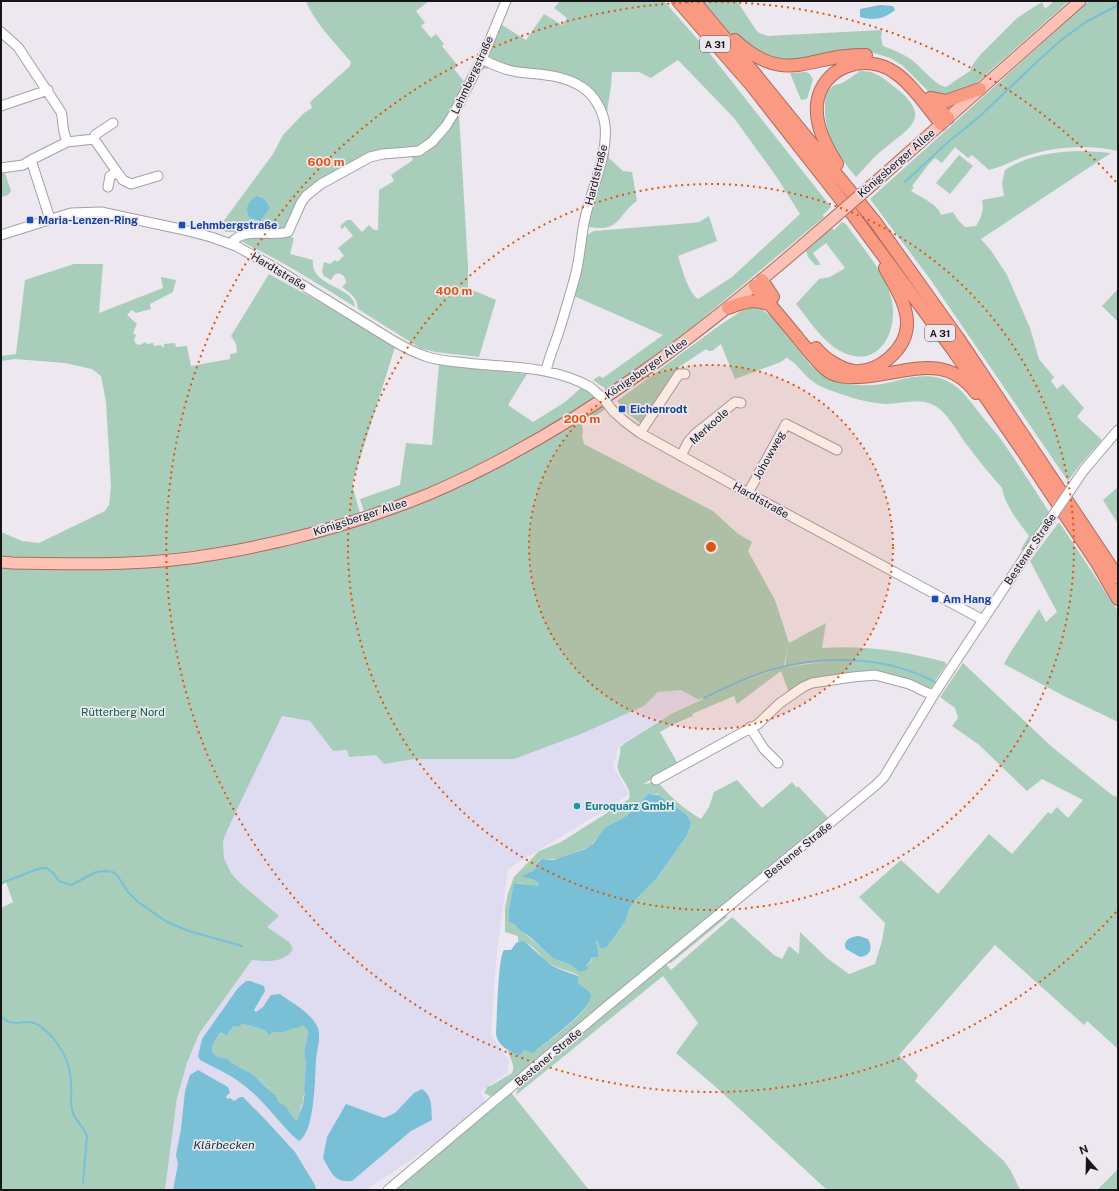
<svg xmlns="http://www.w3.org/2000/svg" width="1119" height="1191" viewBox="0 0 1119 1191" font-family="'Public Sans',sans-serif">
<rect width="100%" height="100%" fill="#ede7ef"/>
<path fill="#dfdcf2" d="M681 690 699 700 661 719 619 746 613 766 629 794 618 802 508 869 496 960 491 1035 509 1060 507 1073 481 1091 487 1106 464 1124 366 1190H165L177 1098 187 1063 199 1034 236 982 239 882 231 873 224 858 223 841 231 822 282 716 310 721 333 751 348 750 349 757 376 755 384 764 581 734 644 706 658 692Z"/>
<path fill="#a8cebb" fill-rule="evenodd" d="M306 1H429L416 11 425 23 421 26 431 38 436 34 444 44 442 46 458 66 454 69 466 84 451 116 422 146 368 155 306 190 296 205 284 232H226L220 226 273 154 283 135 304 113 312 108 310 102 350 66 351 62C337 45 313 21 306 1ZM260 196 264 198 268 206 261 220 258 221 252 219Z
M560 1H664L707 50 831 207 823 215 824 217 684 334 607 390 593 380 599 376 603 378 663 335 574 296 587 235 594 231 691 223 699 222 709 216 717 241 678 256C682 269 688 292 698 299L732 277 800 214 776 176 734 118 678 60 651 78 639 72H612L611 86 607 112 593 90 576 80 512 69 491 60 488 50 499 23 526 40 544 14 562 25 567 18 554 8Z
M703 1H737L756 30 759 33 768 36 882 30 881 38 883 46C894 50 903 54 912 60 921 67 936 86 946 87L970 71 973 64 981 54 1016 19 1029 10 1042 2 1045 9 1054 1H1069L980 80 969 88 953 97 930 93 902 65 890 58 874 53 867 52 824 58 774 61 733 36Z
M1089 1H1118V151C1087 144 1053 146 1023 157 1012 161 1001 167 989 170L972 155 968 158 955 147 942 163 935 158 929 164 912 186 914 187 911 191C919 196 939 205 941 215L953 212 958 220 965 227 976 226C982 217 984 210 982 200L1004 196 1002 183 1005 170C1010 166 1016 164 1022 161 1051 150 1080 150 1111 153L981 239 992 252 1007 275 1030 328 1039 359 1054 377 1051 381 1057 389 1063 384 1084 408 1077 417 1102 440 1079 466 1068 481 930 279 870 199Z
M483 62 496 68 480 69 459 114 468 266V288L496 300 479 357 435 352 420 348 358 309C357 297 351 294 342 287L346 283C346 276 341 272 335 274L331 280 324 276 322 272 324 262 330 264 335 260 337 262 344 256 338 248 353 236 345 226 342 229 340 226 347 220H351L362 232 369 225 374 230H378L379 190 394 181 391 175 413 160 411 156 414 153 425 150Z
M860 71C876 70 884 79 896 88 932 117 911 127 885 148 874 156 865 168 856 177 838 155 825 138 825 108 825 101 825 93 831 88 834 84 838 85 842 83 848 80 854 75 860 71Z
M805 72 809 73 813 79 807 99 801 100 790 73Z
M609 152V158L623 171 632 172 637 201C618 213 621 233 590 227L588 225 606 153Z
M959 155 973 166 950 194 936 183Z
M1 173H5L11 191 8 195 1 197Z
M842 222 846 224C861 246 884 271 891 297 900 330 879 372 840 351 822 341 809 320 796 304L819 279 830 277 845 268 826 243 813 253 821 265H815L808 257 806 251 832 228 834 230Z
M286 236 294 238 290 254 313 260C309 287 355 286 355 307 326 289 298 271 268 255 261 251 243 244 239 238Z
M74 264H103L99 313 163 288 161 277 176 280 173 292 150 304 151 309 136 313 132 310 127 315 137 324 133 333 136 335 134 340 136 344 140 345 145 342 147 344 153 343 154 346 161 345 162 347H164V344L175 343 176 347 187 346 191 366 230 359V354L237 353 236 344 231 336 269 274 352 320 395 347 353 481V488L360 513C339 519 317 527 296 532 200 555 100 563 1 556V532L22 541 39 543 105 511 109 505 111 487 106 402 101 376 92 369 65 363 15 359 1 361V356L16 354 25 280Z
M1118 289V322L1102 306Z
M752 307H759L772 317 810 365C830 383 861 389 887 383 907 378 930 371 949 382 963 389 971 403 981 415 987 423 994 430 1000 438 1017 462 1033 487 1049 512L1024 551 1021 549 1029 536C1018 521 1005 506 1002 488 990 474 978 460 967 445 958 433 946 409 931 404 917 398 901 404 886 404 868 403 852 398 835 392 827 389 818 386 811 380 804 375 793 359 786 358L781 362 735 379 721 344 712 351H708L706 349 679 367 643 425 628 414 617 401 720 325 746 308Z
M439 364 443 365 527 374 508 405 533 422 565 402 582 387 595 397C523 445 446 484 364 512L360 499 400 485 406 443 432 445Z
M603 406 606 409 582 424 583 434 582 435 584 444 713 511 737 533 752 542 748 551 775 600 789 643 826 623 822 648C863 645 905 651 945 662L946 665 935 681C888 657 837 656 785 666L788 645 784 666C753 675 728 685 699 700L681 690 658 692 644 706 581 734 514 759H415L384 764 376 755 349 757 347 750 333 751 310 721 282 716 231 822 223 841 224 858 231 873 239 882 279 916 267 927 289 942 293 949C286 963 265 962 252 960L199 1034 187 1063 177 1098 165 1190H1V908L13 902 6 882 1 885V567C30 569 58 570 87 570 156 569 225 560 293 545 307 542 322 536 336 532 431 504 519 459 603 406Z
M1118 487V524L1103 500Z
M1059 522 1118 611V722L1064 696 1004 664 1010 653 1039 609 1046 622 1057 612 1030 561Z
M829 661C866 660 902 664 935 682L931 688H925L868 672 789 693 781 671 737 704 734 696 692 714 693 716 676 723 660 732 678 764 643 784 658 782C671 798 683 808 701 819L709 807 714 792 737 780 762 808 792 782 797 788 798 786 829 819 498 1094 490 1096 484 1093 487 1087 492 1085 512 1073C516 1063 509 1059 508 1050L519 1056 524 1050 532 1053C543 1046 595 1008 591 995 590 990 581 986 578 983L579 979 578 975C569 971 560 969 552 965 541 959 532 940 518 942V936L505 932V908L508 893 514 877 539 851 561 842 629 799C633 789 620 779 618 769 616 762 622 756 620 747L625 743 671 714 733 685 780 668ZM648 794H658L686 814 691 822 690 830 686 837 656 879 636 898 629 909 625 922 607 947 601 949 598 942 596 941 599 955 597 958 592 957 591 962 586 965 590 968 585 971H578L571 965 552 958 528 936 519 930 515 925 508 921 509 909 514 884 519 883 537 887 539 885V883C533 878 526 878 519 877L534 870 539 860C545 858 552 860 559 859L591 846 604 828 626 816Z
M963 663 1052 747 1112 795 1118 797V1049L1087 1021 1084 1025 995 945 899 1055 918 1075 915 1081 1004 1161 1011 1171 1020 1190H827L717 1088 676 1053 698 1023 663 976 516 1095 519 1084 665 963 671 970 732 917 774 955 782 959 789 946 799 954 800 932 827 958 849 974 875 964 882 941 885 923 859 897 901 860 938 894 989 834 1012 854 1048 812 1051 814 1057 807 1068 818 1083 800 1042 779 1027 791 978 744 952 726 958 718 955 708 940 697Z
M726 913 727 917 671 963H668L667 962Z
M241 1024C249 1025 254 1028 262 1028L266 1032 271 1034 275 1032H284L293 1027H300L302 1025 307 1029 308 1034 304 1053 306 1064 304 1089 305 1094 303 1098 304 1102 301 1106 298 1119 296 1121 291 1114 278 1102 276 1095C267 1090 261 1080 252 1074 244 1069 234 1066 228 1059 206 1056 210 1049 219 1034L229 1033 234 1026Z
M509 1090 589 1190H390Z
M1118 1169V1190H1097Z"/>
<path fill="#79bfd6" fill-rule="evenodd" d="M880 5 893 6 895 10C884 19 874 21 860 17V9Z
M257 196 264 198 270 208 260 221 250 218C244 210 248 200 257 196Z
M648 794 659 795 686 814 691 822 690 829 686 837 656 879 636 899 629 909 625 922 607 947 601 949 597 941H596L599 955 597 958 592 957 590 962 586 965 590 968 585 971H578L571 965 552 958 529 936 519 930 515 925 508 921 509 909 514 883 538 886 539 884C535 878 526 878 519 877L534 870 539 861 542 859 554 860 585 849 593 844 604 828 626 816Z
M859 936 868 939C873 948 871 956 860 957L846 949C842 941 851 936 859 936Z
M522 941 525 942 551 965 559 969 578 976 579 979 578 983C581 986 590 990 591 995 594 1008 544 1044 534 1052L532 1053 524 1050 519 1056C508 1050 497 1046 496 1033 497 1020 498 957 504 950H511L516 943Z
M246 981H250L264 986 265 991 254 1010 256 1012 263 1007 271 995 280 994C292 1003 310 1012 317 1026 322 1035 317 1049 316 1059 315 1076 315 1132 299 1141L293 1136C277 1120 264 1101 246 1087 232 1075 215 1068 200 1060L198 1056 202 1039 238 988ZM241 1024C244 1024 263 1029 264 1030 266 1031 267 1033 269 1035L274 1032H284L293 1028 300 1027 302 1025 307 1029 308 1034 304 1053 306 1064 304 1089 305 1094C304 1096 304 1098 304 1101 303 1107 299 1112 298 1119L296 1121 285 1106 278 1102 276 1095C267 1090 261 1081 252 1074 244 1069 234 1066 228 1059 206 1056 210 1049 219 1034L221 1033 227 1035 234 1026H240Z
M198 1070 228 1087 230 1093 226 1096 227 1099 230 1098 234 1101 240 1097H243L261 1115 295 1152 315 1185 316 1190H173L178 1164 176 1155 181 1129 185 1091 190 1075Z
M422 1089C433 1097 431 1107 432 1120L411 1131 352 1181C334 1183 331 1172 323 1158L327 1137 346 1104 384 1118 395 1113 414 1093Z"/>
<g fill="none" stroke-linecap="round" stroke-linejoin="round">
<path stroke="#79bfd6" stroke-width="2" d="M905 182 948 142 979 117 1039 60 1061 40 1086 22 1118 5
M704 698C726 687 750 676 774 669 826 655 887 656 935 682
M1 884 6 881 38 869 43 868H47L53 873 59 881 71 885 96 872 105 871 113 872 117 875 128 892 138 902 167 922 189 931 242 946
M1 1016C12 1030 26 1016 40 1026 58 1039 70 1060 71 1082 72 1091 70 1100 72 1110 74 1120 84 1126 87 1136L83 1183"/>
<g stroke="#a49fa6" stroke-width="11">
<path id="minor" d="M1 32 18 47 61 112C63 117 62 120 63 125 63 130 65 136 67 142
M482 59C493 65 505 70 518 72 541 75 562 74 582 87 594 95 603 110 605 125 608 152 594 184 587 210 581 231 581 252 576 273 571 292 565 312 559 331 555 344 549 357 546 371
M1 106 48 90
M94 139 95 135 113 123
M1 168 23 165 31 160
M117 172 123 180 131 184 158 176
M50 219 31 160 67 142 94 139 117 172 110 176 108 187
M1 235 71 213 101 212 180 229 211 237 236 246 270 265 392 340C402 346 413 352 425 356 435 360 447 361 458 362 502 368 550 364 590 387
M231 244C242 226 270 237 288 232L301 203 306 196 321 184 370 157 383 154 419 151 432 142 446 126 454 113 482 59 506 1
M613 411 624 421 640 433 748 493 983 620
M640 433 679 374H685
M681 456 688 442 695 434 735 402 741 403
M1084 470 1118 430
M748 493 786 424 837 450
M750 727 764 749 778 763
M656 780 758 724 780 703 803 687 812 683 853 677 875 675 909 684 928 693 934 694
M388 1190 605 1008 876 785 884 777 936 691 1032 546"/>
</g>
<g stroke="#ab6b5e" stroke-width="13">
<path id="major" d="M872 185 1080 1
M1 562 13 563C81 564 149 566 216 554 288 542 361 522 429 494 581 429 712 325 835 217"/>
</g>
<g stroke="#ab6b5e" stroke-width="14">
<path id="highway" d="M678 1 752 86 853 215 953 350 1024 453 1097 563 1118 599
M694 1 747 64 876 223 958 338 1118 577
M735 40C786 88 811 53 866 55
M930 98 946 101 980 89
M931 99 948 118
M837 164C826 146 815 126 817 104 821 67 865 52 894 72 911 83 928 108 941 124
M762 280 773 297
M755 286C770 305 786 323 801 342 809 351 820 367 831 373 840 378 850 377 860 377 903 375 945 350 976 393
M728 308C744 302 754 298 771 305
M816 348C824 358 840 369 854 371 879 373 906 349 907 325 908 305 894 285 885 268"/>
</g>
<use href="#minor" stroke="#fff" stroke-width="9"/>
<use href="#major" stroke="#fdc2b5" stroke-width="11"/>
<use href="#highway" stroke="#fb9a83" stroke-width="12"/>
<g stroke="#a49fa6" stroke-width="11" stroke-linecap="butt">
<path id="minor-bridge" d="M590 387 603 398 613 411
M1032 546 1084 470"/>
</g>
<g stroke="#ab6b5e" stroke-width="13" stroke-linecap="butt">
<path id="major-bridge" d="M835 217 872 185"/>
</g>
<use href="#minor-bridge" stroke="#fff" stroke-width="9"/>
<use href="#major-bridge" stroke="#fdc2b5" stroke-width="11"/>
</g>
<circle cx="711" cy="547" r="182" fill="#de560d" fill-opacity=".12"/>
<g fill="none" stroke="#de560d" stroke-width="2" stroke-dasharray="2 4">
<circle cx="711" cy="547" r="182"/>
<circle cx="711" cy="547" r="363"/>
<path d="M1116 912A545 545 0 1 1 1116 182"/>
</g>
<g fill="#1a4fb4" stroke="#ede7ef" stroke-width="1.5">
<rect x="26" y="216" width="8" height="8" rx="2"/>
<rect x="178" y="221" width="8" height="8" rx="2"/>
<rect x="618" y="405" width="8" height="8" rx="2"/>
<rect x="931" y="595" width="8" height="8" rx="2"/>
</g>
<circle fill="#0f9aa8" stroke="#ede7ef" stroke-width="1.5" cx="577" cy="806" r="4"/>
<g text-anchor="middle" stroke-width="3.5" stroke-linejoin="round" paint-order="stroke">
<g fill="#ede7ef" stroke="#575458" stroke-width="1">
<rect x="700" y="36" width="30" height="16" rx="3"/>
<rect x="925" y="325" width="30" height="16" rx="3"/>
</g>
<g font-size="10" font-weight="bold" fill="#171518">
<text x="715" y="48">A 31</text>
<text x="940" y="337">A 31</text>
</g>
<g font-size="11" fill="#171518" stroke="#ede7ef">
<text transform="translate(472 75) rotate(-65)" y="4">Lehmbergstraße</text>
<text transform="translate(896 163) rotate(-41)" y="4">Königsberger Allee</text>
<text transform="translate(596 175) rotate(-76)" y="4">Hardtstraße</text>
<text transform="translate(279 271) rotate(31)" y="4">Hardtstraße</text>
<text transform="translate(646 368) rotate(-35)" y="4">Königsberger Allee</text>
<text transform="translate(709 426) rotate(-42)" y="4">Merkoole</text>
<text transform="translate(769 455) rotate(-61)" y="4">Johowweg</text>
<text transform="translate(761 500) rotate(29)" y="4">Hardtstraße</text>
<text transform="translate(360 517) rotate(-18)" y="4">Königsberger Allee</text>
<text transform="translate(1030 549) rotate(-56)" y="4">Bestener Straße</text>
<text transform="translate(798 850) rotate(-39)" y="4">Bestener Straße</text>
<text transform="translate(548 1057) rotate(-40)" y="4">Bestener Straße</text>
</g>
<g font-size="11" font-weight="bold" fill="#164399" stroke="#ede7ef" text-anchor="start">
<text x="38" y="224">Maria-Lenzen-Ring</text>
<text x="190" y="229">Lehmbergstraße</text>
<text x="630" y="413">Eichenrodt</text>
<text x="943" y="603">Am Hang</text>
</g>
<g font-size="11" fill="#0b5d42" stroke="#ede7ef">
<text x="123" y="716">Rütterberg Nord</text>
</g>
<g font-size="11" font-weight="bold" fill="#0d838f" stroke="#ede7ef" text-anchor="start">
<text x="585" y="810">Euroquarz GmbH</text>
</g>
<g font-size="12" font-style="italic" fill="#13353f" stroke="#ede7ef">
<text x="224" y="1149">Klärbecken</text>
</g>
</g>
<circle cx="711" cy="547" r="6" fill="#de560d" stroke="#ede7ef" stroke-width="2"/>
<g font-size="12" text-anchor="middle" font-weight="bold" fill="#de560d" stroke="#ede7ef" stroke-width="3.5" stroke-linejoin="round" paint-order="stroke">
<text x="326" y="166">600 m</text>
<text x="454" y="295">400 m</text>
<text x="582" y="423">200 m</text>
</g>
<rect width="1119" height="1191" fill="none" stroke="#171518" stroke-width="4"/>
<g transform="translate(1087 1159) rotate(340)" stroke="#ede7ef" stroke-width="3" paint-order="stroke">
<path d="M0-3L7 15L0 10L-7 15Z" fill="#171518"/>
<text y="-6" font-size="11" font-weight="bold" text-anchor="middle" fill="#171518">N</text>
</g>
</svg>
